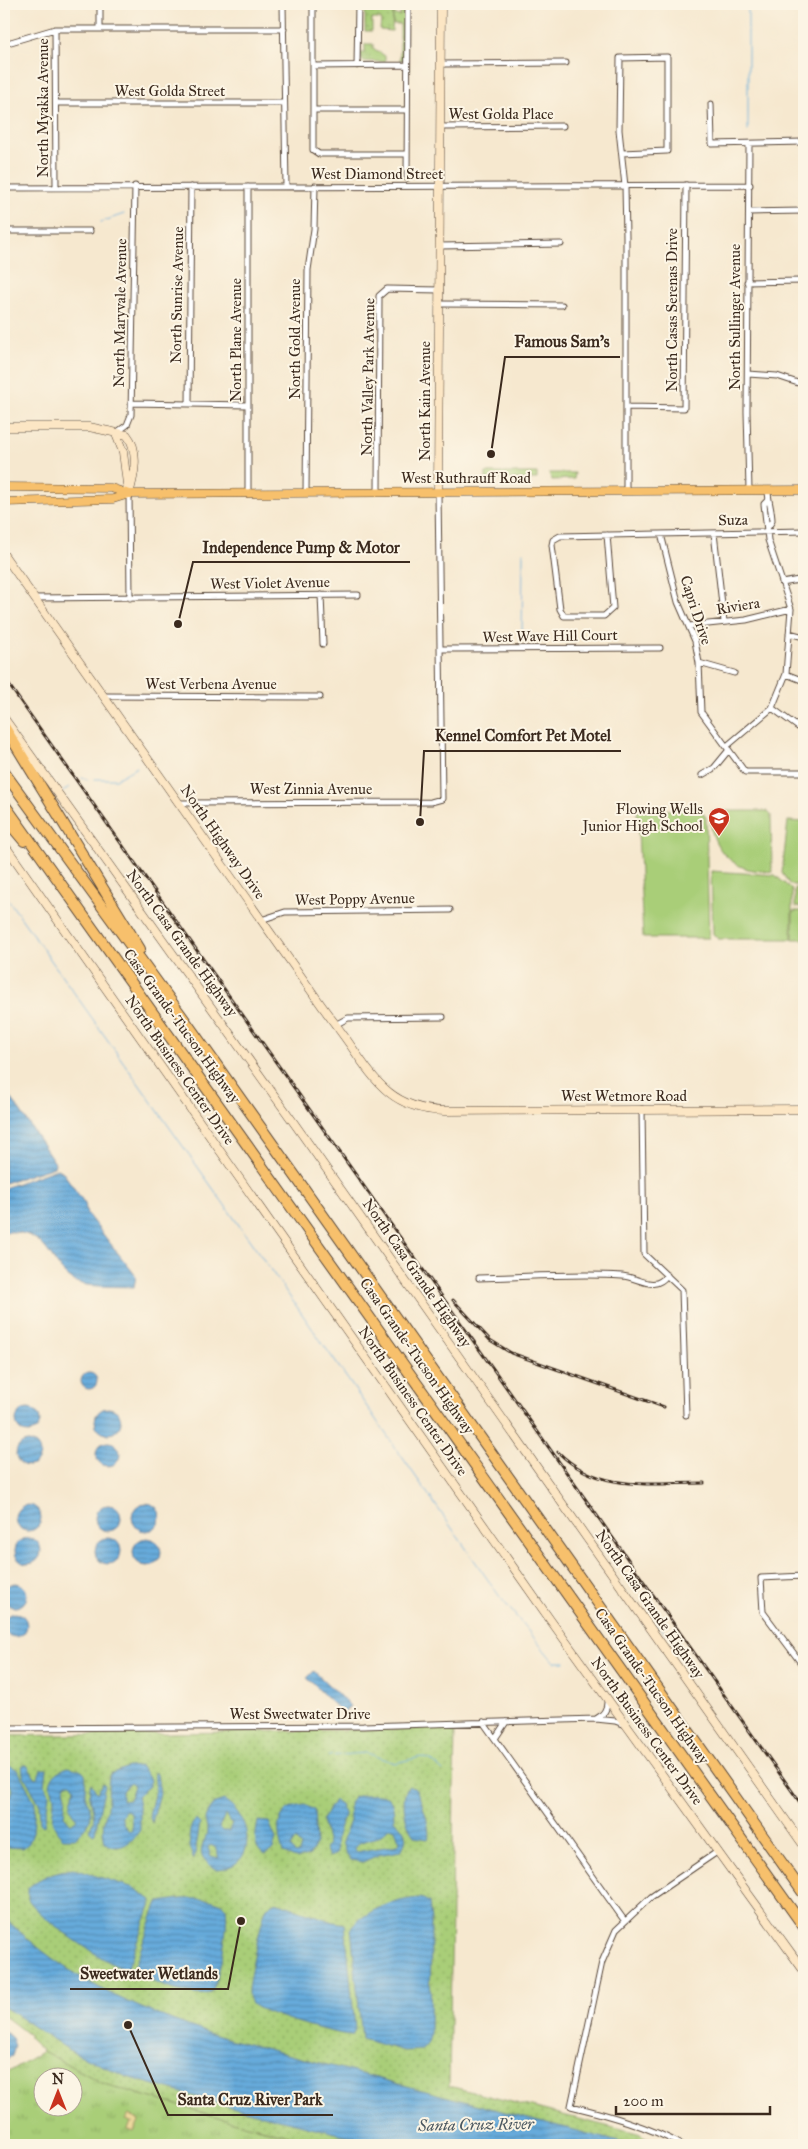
<svg xmlns="http://www.w3.org/2000/svg" width="808" height="2149" viewBox="0 0 808 2149" font-family="'IM FELL Great Primer',serif">
<defs>
<pattern id="grass-tufts" width="24" height="20" patternUnits="userSpaceOnUse" patternTransform="scale(1.25)"><rect width="24" height="20" fill="#a9ce78"/><path d="M3 7l-1-3M5 7V3M7 7l1-3M15 17l-1-3M17 17v-4M19 17l1-3" fill="none" stroke="#92b167"/></pattern>
<pattern id="sand-dots" width="8" height="8" patternUnits="userSpaceOnUse" patternTransform="scale(1.25)"><rect width="8" height="8" fill="#eeda9e"/><path d="M2 2h.1M6 6h.1" fill="none" stroke="#cdbb88" stroke-width="1.8" stroke-linecap="round"/></pattern>
<pattern id="park-dots" width="8" height="8" patternUnits="userSpaceOnUse" patternTransform="scale(1.25)"><rect width="8" height="8" fill="#a9ce78"/><path d="M2 2h.1M6 6h.1" fill="none" stroke="#92b167" stroke-width="1.8" stroke-linecap="round"/></pattern>
<pattern id="water-rules" width="6" height="5" patternUnits="userSpaceOnUse" patternTransform="scale(1.25)"><rect width="6" height="5" fill="#66abdc"/><path d="M0 2.5h6" fill="none" stroke="#558bb2"/></pattern>
</defs>
<rect width="100%" height="100%" fill="#fcf5e5"/>
<filter id="ink" filterUnits="userSpaceOnUse"><feTurbulence type="fractalNoise" baseFrequency=".02" numOctaves="2"/><feDisplacementMap in="SourceGraphic" scale="10" xChannelSelector="R" yChannelSelector="G"/><feConvolveMatrix kernelMatrix="1 2 1 2 8 2 1 2 1" color-interpolation-filters="sRGB"/></filter>
<filter id="wash" filterUnits="userSpaceOnUse"><feTurbulence type="fractalNoise" baseFrequency=".0096" numOctaves="4" result="noise"/><feDisplacementMap in="SourceGraphic" scale="20" xChannelSelector="R" yChannelSelector="G"/><feGaussianBlur stdDeviation="1.12" result="paint"/><feColorMatrix in="noise" values="0 0 0 0 0 0 0 0 0 0 0 0 0 0 0 0 0 1.4 0 .05"/><feComposite in="paint" operator="in"/></filter>
<g filter="url(#wash)">
<rect width="100%" height="100%" fill="#f6e8cf"/>
<path fill="url(#grass-tufts)" stroke="#727c4b" fill-rule="evenodd" d="M401 5 405 10V57L400 62V24H393V12H395V15L400 16Z
M365 44H373V48L385 56V62L362 61 360 53H365Z
M486 473H537V479H486Z
M549 473H575L574 479 552 480Z
M43 2051 105 2084 232 2121 329 2145H4V2075ZM42 2076H72V2106H42Z"/>
<path fill="url(#sand-dots)" stroke="#94825e" d="M129 2114 139 2121 134 2132 128 2130 131 2122 125 2120Z"/>
<path fill="url(#park-dots)" stroke="#727c4b" d="M365 6H369V11H393L392 31 380 30 381 19H372V31H365Z
M455 1728 449 2086 638 2134 661 2145H329L232 2121 104 2084 43 2051 29 2038V2035L4 2016V1736Z"/>
<path fill="#a9ce78" stroke="#727c4b" d="M637 810H700L706 817 709 938H643Z
M712 811H767L771 815 772 872C764 871 756 871 748 869 724 862 706 837 712 811Z
M788 821 804 822V885H790L782 873Z
M711 871 775 875 792 890V939H718L713 934Z
M795 888H804V907H795Z
M793 911H804V939H793Z"/>
<path fill="url(#water-rules)" stroke="#506a7d" fill-rule="evenodd" d="M4 1087 55 1163 54 1167 4 1183Z
M57 1169 62 1171 85 1204 87 1214 136 1276 134 1287C120 1286 88 1288 76 1282 49 1269 51 1228 4 1232V1188Z
M81 1381a8 8 0 1 1 16 0a8 8 0 1 1-16 0Z
M95 1421a13 13 0 1 1 26 0a13 13 0 1 1-26 0Z
M16 1421a12 12 0 1 1 24 0a12 12 0 1 1-24 0Z
M96 1454a12 12 0 1 1 24 0a12 12 0 1 1-24 0Z
M16 1454a12 12 0 1 1 24 0a12 12 0 1 1-24 0Z
M132 1517a14 14 0 1 1 28 0a14 14 0 1 1-28 0Z
M95 1518a13 13 0 1 1 26 0a13 13 0 1 1-26 0Z
M15 1518a13 13 0 1 1 26 0a13 13 0 1 1-26 0Z
M95 1551a13 13 0 1 1 26 0a13 13 0 1 1-26 0Z
M15 1551a13 13 0 1 1 26 0a13 13 0 1 1-26 0Z
M133 1552a14 14 0 1 1 28 0a14 14 0 1 1-28 0Z
M3 1595a12 12 0 1 1 24 0a12 12 0 1 1-24 0Z
M3 1625a12 12 0 1 1 24 0a12 12 0 1 1-24 0Z
M314 1671 350 1706 343 1713 307 1678Z
M4 1762 18 1770 35 1803 33 1833 29 1843 23 1848 4 1847V1792L7 1799 11 1797 13 1789 8 1782 4 1781Z
M22 1765H27L35 1778 38 1777 41 1769H47L45 1785 49 1795 44 1826 40 1824 39 1803 23 1774Z
M140 1766 150 1779 149 1786 137 1796 140 1812V1830C132 1842 120 1853 105 1843 100 1821 107 1818 108 1799 109 1790 107 1783 110 1774L128 1767ZM130 1783 134 1786 129 1800 122 1801V1791ZM126 1810 131 1813 132 1831H129C123 1824 118 1817 126 1810Z
M68 1767C91 1771 85 1776 85 1794 85 1800 89 1803 90 1808 94 1820 83 1830 75 1838H63C41 1817 62 1809 50 1785 52 1774 57 1771 68 1767ZM67 1783H71L75 1788 70 1806 72 1813 77 1819 71 1824 64 1816 66 1796 64 1788Z
M154 1772 157 1774 160 1793 152 1823 149 1815 155 1790Z
M91 1783 97 1793 103 1783 105 1785 95 1833 93 1834 89 1830C101 1814 85 1800 91 1783Z
M409 1786 414 1787C420 1794 432 1830 428 1839L415 1837C406 1828 399 1797 409 1786Z
M362 1795C386 1794 394 1794 394 1820 406 1830 409 1838 401 1851L378 1855 363 1862 351 1860 346 1854 342 1842 350 1821 349 1803 354 1797ZM390 1827 395 1829 400 1842 398 1845 355 1852 354 1848 359 1843 380 1836Z
M224 1800C253 1817 259 1869 215 1869 190 1851 207 1847 207 1828 207 1825 205 1823 205 1820 206 1814 211 1807 215 1803ZM225 1815 232 1823 229 1831H223L219 1827ZM210 1845 215 1847 219 1858 211 1856 208 1848Z
M334 1800 340 1804 345 1816C338 1829 335 1838 337 1854L329 1857 325 1848 328 1845 322 1820Z
M305 1805 314 1810 316 1844 310 1855 298 1859 283 1853C276 1828 274 1808 305 1805ZM295 1840 301 1846 299 1853 295 1854 291 1847Z
M196 1820 200 1824 194 1859C189 1850 186 1827 196 1820Z
M258 1821 269 1822 276 1839 273 1849 266 1855C251 1848 256 1834 258 1821Z
M74 1869 134 1888 152 1900 127 1970C107 1965 38 1917 28 1899V1888C40 1877 57 1870 74 1869Z
M421 1898 429 1902 431 1921 430 2035 428 2043 422 2050 404 2051 362 2039 351 1928C367 1909 397 1899 421 1898Z
M180 1899C194 1899 217 1897 226 1908 229 1923 220 1980 211 1992 195 2002 150 1980 132 1973L158 1902Z
M276 1902 334 1922 345 1924 355 2029 352 2035C340 2036 256 2012 251 2003 249 2000 248 1996 248 1992 248 1981 262 1916 267 1907Z
M4 1917C69 1981 130 2006 214 2035L630 2145H383L231 2107 127 2077 69 2050 4 2007Z
M4 2031 12 2038 15 2046 12 2056 4 2060Z"/>
<g fill="none" stroke-linecap="round" stroke-linejoin="round">
<path stroke="#66abdc" stroke-width="1" d="M748 4V131
M101 222 124 214
M522 641 523 552
M82 778 88 780
M94 779H116L137 767
M63 792 69 787
M4 894 302 1314 500 1597 554 1662H565
M653 1624 661 1627 665 1633
M328 1756 366 1753 395 1763 421 1757 431 1760 443 1771"/>
</g>
</g>
<g filter="url(#ink)">
<g fill="none" stroke-linecap="round" stroke-linejoin="round">
<g stroke="#574639" stroke-width="7">
<path id="street" d="M100 4V28
M283 4 286 187
M313 4V150L319 154H407
M55 29 56 187
M4 44 55 29H284
M441 64 566 63
M313 66 407 65
M357 66 358 4
M56 103H284
M711 104 712 144 804 142
M313 110H407
M440 127 563 126
M622 153 667 151V57L620 58 619 130 625 186 626 237V491
M407 178 408 4
M248 187V494
M4 188 750 185
M749 212 804 211
M4 231H90
M440 246 561 244
M747 282 804 281
M440 304 562 305
M748 374 777 376 804 385
M131 403 248 405
M189 404 191 187
M626 407 684 408 686 185
M116 433 127 425 131 415 135 186
M749 490 747 412 749 144
M768 490C768 501 772 510 772 521L768 527
M306 493 308 270 314 229 315 186
M378 493 379 296 387 289 440 290
M129 494 130 598
M714 533 724 622
M661 534 678 602 695 641 699 663 701 712 745 772H804
M607 535 613 608 604 616H564L560 609 552 545 553 540 560 536 804 531
M782 583 804 579
M321 595 323 644
M34 598 358 595
M689 626 746 620 791 609
M789 633 804 637
M441 649 660 648
M699 663 734 673
M786 674 804 681
M103 696 320 697
M772 708 798 727 804 728
M727 746 772 708 786 674 791 609 768 540 764 504 768 500
M702 775 714 768 728 751
M179 803 431 802 442 799 438 492
M261 920 285 912 450 910
M335 1025 348 1018 443 1017
M642 1109 644 1254 682 1290 686 1415
M479 1278C526 1277 574 1273 622 1276 639 1277 654 1293 667 1275
M804 1576 761 1578 763 1612 804 1667
M607 1699C608 1709 604 1715 596 1719L615 1721 626 1725
M483 1722 624 1920
M4 1728 363 1726 596 1719
M496 1737 506 1722
M682 2145C648 2126 608 2115 571 2106L602 1962 616 1930 651 1897 717 1852"/>
</g>
<g stroke="#574639" stroke-width="9">
<path id="secondary" d="M4 427H89L127 435C140 451 134 477 129 494
M116 434 123 452 128 492
M438 492 441 4
M4 555 317 999C328 1015 340 1030 351 1046 377 1084 394 1109 444 1111L804 1109
M4 718 294 1123 804 1846
M4 844 551 1621 804 1971"/>
</g>
<g stroke="#574639" stroke-width="9">
<path id="primary" d="M4 487 111 488 129 494
M4 502 113 499 129 494 804 490"/>
</g>
<g stroke="#574639" stroke-width="12">
<path id="highway" d="M4 726 140 949
M4 772 184 1019 804 1894
M4 804 804 1927
M4 817 24 841"/>
</g>
<use href="#street" stroke="#fff" stroke-width="5"/>
<use href="#secondary" stroke="#fce6c4" stroke-width="8"/>
<use href="#primary" stroke="#f7c06c" stroke-width="8"/>
<use href="#highway" stroke="#f7c06c" stroke-width="10"/>
<g stroke="#3b2a1e" stroke-width="3">
<path id="rail" d="M4 678 804 1808
M453 1300 490 1340 511 1353 664 1407
M558 1452C599 1493 651 1483 704 1483"/>
</g>
<use href="#rail" stroke="#fcf5e5" stroke-width="1" stroke-dasharray="4" stroke-linecap="butt"/>
</g>
</g>
<defs>
<g id="school-pin" transform="scale(1.125)"><path d="M0 17L-7.5 6A9.5 9.5 0 1 1 7.5 6Z" fill="#c8321e" stroke="#fcf5e5"/><path d="M0-5L7-2L0 1L-7-2ZM-4 1L0 2.5L4 1V4Q0 6-4 4Z" fill="#fff"/></g>
</defs>
<g fill-rule="evenodd">
<use href="#school-pin" x="719" y="818"/>
</g>
<g text-anchor="middle" stroke-width="4" stroke-linejoin="round" paint-order="stroke">
<g font-size="15" fill="#3b2a1e" stroke="#fcf5e5">
<text x="170" y="96">West Golda Street</text>
<text transform="translate(43 108) rotate(-90)" y="5">North Myakka Avenue</text>
<text x="501" y="119">West Golda Place</text>
<text x="377" y="179">West Diamond Street</text>
<text transform="translate(177 295) rotate(-89)" y="5">North Sunrise Avenue</text>
<text transform="translate(672 310) rotate(-90)" y="5">North Casas Serenas Drive</text>
<text transform="translate(120 313) rotate(-89)" y="5">North Maryvale Avenue</text>
<text transform="translate(735 317) rotate(-90)" y="5">North Sullinger Avenue</text>
<text transform="translate(295 339) rotate(-90)" y="5">North Gold Avenue</text>
<text transform="translate(236 340) rotate(-90)" y="5">North Plane Avenue</text>
<text transform="translate(368 377) rotate(-89)" y="5">North Valley Park Avenue</text>
<text transform="translate(425 401) rotate(-90)" y="5">North Kain Avenue</text>
<text x="466" y="483">West Ruthrauff Road</text>
<text transform="translate(733 520) rotate(-1)" y="5">Suza</text>
<text transform="translate(270 583) rotate(-1)" y="5">West Violet Avenue</text>
<text transform="translate(738 606) rotate(-9)" y="5">Riviera</text>
<text transform="translate(696 610) rotate(72)" y="5">Capri Drive</text>
<text transform="translate(550 636) rotate(-1)" y="5">West Wave Hill Court</text>
<text x="211" y="689">West Verbena Avenue</text>
<text x="311" y="794">West Zinnia Avenue</text>
<text transform="translate(223 842) rotate(55)" y="5">North Highway Drive</text>
<text transform="translate(355 899) rotate(-1)" y="5">West Poppy Avenue</text>
<text transform="translate(182 943) rotate(54)" y="5">North Casa Grande Highway</text>
<text transform="translate(182 1026) rotate(54)" y="5">Casa Grande-Tucson Highway</text>
<text transform="translate(180 1070) rotate(55)" y="5">North Business Center Drive</text>
<text x="624" y="1101">West Wetmore Road</text>
<text transform="translate(417 1273) rotate(55)" y="5">North Casa Grande Highway</text>
<text transform="translate(417 1356) rotate(55)" y="5">Casa Grande-Tucson Highway</text>
<text transform="translate(413 1401) rotate(55)" y="5">North Business Center Drive</text>
<text transform="translate(650 1604) rotate(55)" y="5">North Casa Grande Highway</text>
<text transform="translate(652 1686) rotate(55)" y="5">Casa Grande-Tucson Highway</text>
<text x="300" y="1719">West Sweetwater Drive</text>
<text transform="translate(647 1731) rotate(54)" y="5">North Business Center Drive</text>
</g>
<g font-size="15" fill="#3b2a1e" stroke="#fcf5e5" text-anchor="end">
<text x="703" y="814">Flowing Wells<tspan x="703" dy="17">Junior High School</tspan></text>
</g>
<g font-size="16" font-style="italic" fill="#4a5760" stroke="#fcf5e5">
<text transform="translate(476 2124) rotate(-1)" y="6">Santa Cruz River</text>
</g>
</g>
<path fill="none" stroke="#3b2a1e" stroke-width="2" d="M491 454L505 357H620M178 624L193 562H410M420 822L424 751H621M241 1921L228 1989H70M128 2025L168 2115H333"/>
<g fill="#3b2a1e" stroke="#fcf5e5" stroke-width="2">
<circle cx="491" cy="454" r="5"/>
<circle cx="178" cy="624" r="5"/>
<circle cx="420" cy="822" r="5"/>
<circle cx="241" cy="1921" r="5"/>
<circle cx="128" cy="2025" r="5"/>
</g>
<g font-size="16" text-anchor="middle" font-weight="bold" fill="#3b2a1e" stroke="#fcf5e5" stroke-width="4" stroke-linejoin="round" paint-order="stroke">
<text x="562" y="347">Famous Sam's</text>
<text x="301" y="553">Independence Pump &amp; Motor</text>
<text x="523" y="741">Kennel Comfort Pet Motel</text>
<text x="149" y="1979">Sweetwater Wetlands</text>
<text x="250" y="2105">Santa Cruz River Park</text>
</g>
<rect width="808" height="2149" fill="none" stroke="#fcf5e5" stroke-width="20"/>
<g transform="translate(58 2092)"><circle r="24" fill="#fcf5e5" stroke="#afa495"/>
<path d="M0-4L9 19L0 12L-9 19Z" fill="#c8321e"/>
<text y="-8" font-size="14" font-weight="bold" text-anchor="middle" fill="#3b2a1e">N</text>
</g>
<path d="M616 2106v8h154v-8" fill="none" stroke="#3b2a1e" stroke-width="2.5"/>
<text x="623" y="2106" font-size="15" fill="#3b2a1e" stroke="#fcf5e5" stroke-width="4" paint-order="stroke">200 m</text>
</svg>
